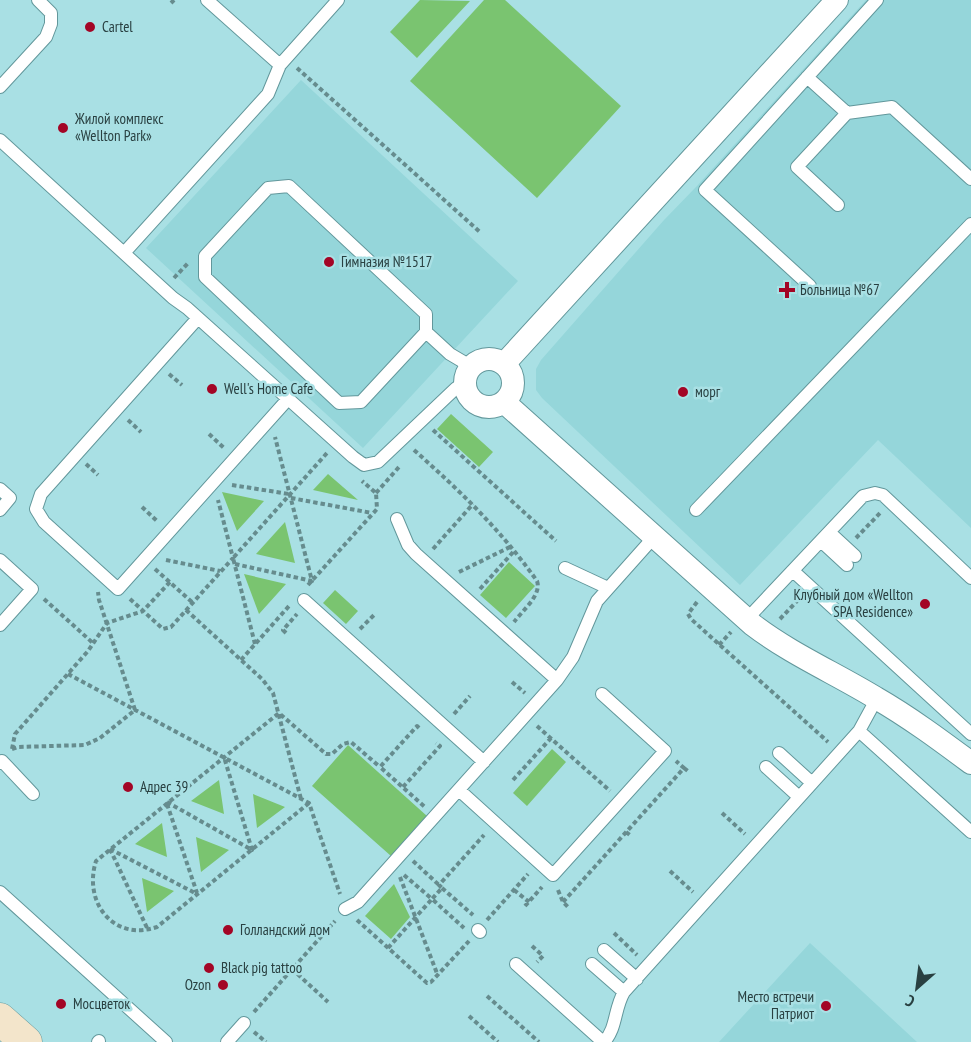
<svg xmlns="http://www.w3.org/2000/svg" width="971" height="1042" viewBox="0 0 971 1042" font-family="'PT Sans Narrow',sans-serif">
<rect width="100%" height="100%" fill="#a9e0e4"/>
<path fill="#95d6da" d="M866 0H971V528L878 440 740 585 542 398 536 390V369L541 360 664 220 696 187Z
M301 80 518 281 363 448 146 248Z
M810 943 917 1042H719Z"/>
<path fill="#7ac470" d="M420 0 470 1 417 58 390 32Z
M484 0H505L621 106 537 198 410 81Z
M451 414 493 452 479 467 437 429Z
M328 474 358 500 313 490Z
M222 492 264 501 237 531Z
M285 522 295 563 256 554Z
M509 562 535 586 506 618 480 595Z
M244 574 286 584 259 614Z
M335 590 358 611 346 624 323 603Z
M348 745 427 816 391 856 312 786Z
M552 749 566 762 527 806 513 793Z
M219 780 224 814 191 801Z
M253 794 285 807 257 828Z
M162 823 167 857 135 844Z
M196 837 229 850 201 872Z
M142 878 174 891 147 912Z
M394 884 410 917 391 939 365 916Z"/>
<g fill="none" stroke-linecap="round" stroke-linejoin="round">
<g stroke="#62979b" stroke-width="14">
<path id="service" d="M207 0 280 65
M807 77 847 113 892 107 971 179
M0 87 46 37 51 24V13L38 0
M0 140 173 298 187 308 353 457 364 465 378 462 456 388H466
M289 186 426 314V332L361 402 339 403 205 277V256L268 188Z
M838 205 797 167 847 113
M124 253 268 94 280 65 338 0
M810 286 705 190 877 0
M198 318 41 494 36 509 44 522 118 589 288 399
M426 332 450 354 472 367
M0 489 10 498 0 510
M696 510 971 224
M397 519 408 545 416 554 557 680
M829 532 855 556
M821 541 847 565
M0 560 32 589 0 625
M565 568 608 588
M793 571 971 734
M304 600 484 762
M746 620 863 496 875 493 883 495 971 578
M859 731 971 832
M779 753 812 783
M0 763 2 761 33 794
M766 767 799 797
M459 790 553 875 665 751 602 694
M0 892 166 1042
M345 909 358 902 557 680 573 657 597 601 654 537
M478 930 480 932
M604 950 637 979
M516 964 603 1042
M592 964 624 992
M98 1042 99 1041
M227 1042 244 1023
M604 1042C617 1028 614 1009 624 992L859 731 877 698"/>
</g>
<g stroke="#62979b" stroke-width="24">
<path id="minor" d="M465 383a24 24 0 1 1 48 0a24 24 0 1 1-48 0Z
M504 364 837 0
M504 402 753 625C791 654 835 673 876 698 909 717 940 740 971 763"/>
</g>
<g stroke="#62979b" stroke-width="33">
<path id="secondary" d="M0 1019 26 1042"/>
</g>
<path stroke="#668c8e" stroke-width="4" stroke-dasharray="4.5 3" stroke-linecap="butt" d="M171 3 174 0
M297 68 480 232
M174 278 189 262
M169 374 182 385
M128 420 141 432
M433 430 556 541
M209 434 224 448
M414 450C460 491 501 530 537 581 542 595 522 611 514 622
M86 464 98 475
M232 485 289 494
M376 493 399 467
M291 498 372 513
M142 507 157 521
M856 538 880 513
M433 549 473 504
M166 560 220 571
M235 564 312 581 275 437
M155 569 193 603
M459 572 512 546
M308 585 377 509 376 493 362 481
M480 589 515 550
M44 599 94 644
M130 599 163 629 171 627 233 558 218 500
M697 602 688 614 691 619 828 742
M186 610 262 679 273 693 301 799
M780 619 800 598
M360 629 374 615
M286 633 283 630 297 614
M255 644 233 558 327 453
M719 645 731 632
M241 660 289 606
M68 674 309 803 340 894
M512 682 525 693
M454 714 470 696
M537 726 610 791
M419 728 417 726 380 767 425 807
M12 749 18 747 85 745 100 738 135 710 99 600 98 592
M12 749 15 734 88 651 107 623 143 611 170 582
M684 768 689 772
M513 780 551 738
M403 787 440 746 436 743
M167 802 252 850 224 757
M309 803 157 927C113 942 83 902 96 861L279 713 326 754H332L343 744 351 742 380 767
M167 804 197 893
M722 813 745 834
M626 832 631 836
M110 849 197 894
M110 849 148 930
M413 861 439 885
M670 871 693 892
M404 875 432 899 442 888 439 885 484 835
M400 877 438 976
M442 888 473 915
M514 890 529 902
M558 890 563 902 568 907
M563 902 684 768 676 761
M525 906 542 887
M357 920 427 983 431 982 469 941
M487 920 528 874
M614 933 637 955
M532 946 543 956 537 962
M388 948 432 899 464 928
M292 969 328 1002
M487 996 539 1042
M254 1012 335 921
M469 1016 498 1042
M254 1032 266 1042"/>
<use href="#service" stroke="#fff" stroke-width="12"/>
<use href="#minor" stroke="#fff" stroke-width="22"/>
<use href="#secondary" stroke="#f3e5cb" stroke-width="32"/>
</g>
<g fill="#a30525" stroke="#a9e0e4" stroke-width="2">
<circle cx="90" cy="27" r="6"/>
<circle cx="63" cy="128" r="6"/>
<circle cx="329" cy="262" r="6"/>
<path d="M784 281h6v6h6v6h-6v6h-6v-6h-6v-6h6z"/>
<circle cx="212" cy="389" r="6"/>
<circle cx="683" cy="392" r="6"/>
<circle cx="925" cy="604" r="6"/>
<circle cx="128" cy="787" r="6"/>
<circle cx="228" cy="930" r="6"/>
<circle cx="209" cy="968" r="6"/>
<circle cx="223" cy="985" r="6"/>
<circle cx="61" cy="1004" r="6"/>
<circle cx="826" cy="1006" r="6"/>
</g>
<g text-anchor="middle" stroke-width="5" stroke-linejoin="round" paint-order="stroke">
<g font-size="15" fill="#294041" stroke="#a9e0e4" text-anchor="start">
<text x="102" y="32">Cartel</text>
<text x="75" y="124">Жилой комплекс<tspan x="75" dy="17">«Wellton Park»</tspan></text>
<text x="341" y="267">Гимназия №1517</text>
<text x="800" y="295">Больница №67</text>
<text x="224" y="394">Well's Home Cafe</text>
<text x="695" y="397">морг</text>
<text x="913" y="600" text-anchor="end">Клубный дом «Wellton<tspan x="913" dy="17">SPA Residence»</tspan></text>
<text x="140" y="792">Адрес 39</text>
<text x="240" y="935">Голландский дом</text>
<text x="221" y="973">Black pig tattoo</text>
<text x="211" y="990" text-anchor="end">Ozon</text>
<text x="814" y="1002" text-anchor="end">Место встречи<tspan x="814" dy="17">Патриот</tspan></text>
<text x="73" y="1009">Мосцветок</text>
</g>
</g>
<g transform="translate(917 988) rotate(208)" stroke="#a9e0e4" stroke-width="4.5" paint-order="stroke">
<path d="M0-4.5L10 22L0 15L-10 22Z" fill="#294041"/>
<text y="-9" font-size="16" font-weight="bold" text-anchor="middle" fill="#294041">С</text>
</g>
</svg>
